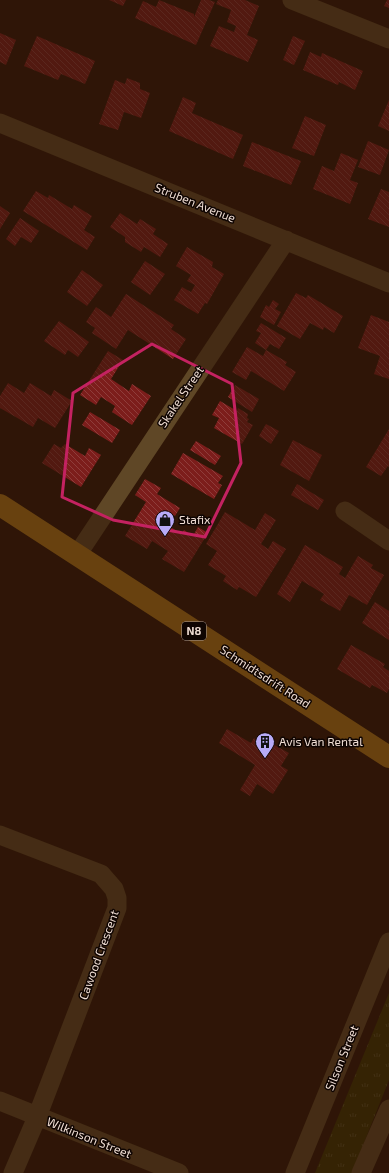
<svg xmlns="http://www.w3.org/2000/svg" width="389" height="1173" viewBox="0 0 389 1173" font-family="'Exo 2',sans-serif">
<defs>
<pattern id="grass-tufts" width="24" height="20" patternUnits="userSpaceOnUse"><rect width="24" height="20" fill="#3d3300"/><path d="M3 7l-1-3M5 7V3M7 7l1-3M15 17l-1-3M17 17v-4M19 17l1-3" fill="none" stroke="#595024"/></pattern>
<pattern id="building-back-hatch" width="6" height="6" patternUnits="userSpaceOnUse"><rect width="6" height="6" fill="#7c1d1b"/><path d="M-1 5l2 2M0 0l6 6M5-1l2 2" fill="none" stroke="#8f3d3b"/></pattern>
</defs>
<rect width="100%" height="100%" fill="#2f1607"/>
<path fill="url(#grass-tufts)" d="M389 993V1080L352 1173H315Z"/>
<path fill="url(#building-back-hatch)" d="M109 0H126L123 6Z
M159 0 194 14V17L201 0H209L215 2 196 45 135 18 143 1 156 7Z
M218 0H245L259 6 247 35 258 40 248 62 210 46 219 26 234 32 236 26 227 22 231 10 216 4Z
M387 0H389V8L384 6Z
M0 33 16 40 6 65 0 62Z
M37 36 95 61 85 84 61 74 58 80 24 66Z
M293 36 305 41 294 65 283 60Z
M310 52 321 57 322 53 363 71 355 90 339 82 338 85 303 70Z
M127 78 140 83V89L150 93 141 118 124 112 118 130 99 124 115 80 125 84Z
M183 97 196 103 192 113 243 135 233 159 169 131Z
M389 100V131L378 126Z
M305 116 326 125 314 156 292 148Z
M368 141 389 150 380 175 358 167Z
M252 142 301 161 291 185 243 166Z
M341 153 358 160 350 180 358 183 350 204 313 189 322 166 334 171Z
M381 189 389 192V227L368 219Z
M36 191 48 198 49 195 72 209 74 205 92 216 84 230 95 237 87 250 23 211Z
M0 206 10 213 0 229Z
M120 213 137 224 140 219 156 229 153 234 168 244 160 257 144 247 141 252 125 242V237L110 227Z
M20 218 39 231 31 243 21 237 15 246 6 239Z
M187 247 213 262 212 267 224 274 207 304 205 303 198 314 174 300 182 287 191 292 195 285 187 281 191 275 176 266Z
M145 261 165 274 150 295 131 282Z
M82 270 103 285 87 306 67 292Z
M296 293 306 298 308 295 343 316 334 333 324 327 323 330 310 323 300 339 277 326Z
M126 294 174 325 171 329 186 339 173 359 128 330 116 349 92 333 95 328 86 322 96 307 111 317Z
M273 300 279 304 275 309 281 312 274 325 260 317 266 305 269 307Z
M371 315 389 322V379L374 374 380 356 358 348Z
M59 321 89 342 78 357 68 350 65 355 44 341Z
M261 323 286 338 279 349 270 344 266 350 255 343 261 333 256 331Z
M247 347 263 356 266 350 287 362 285 365 296 372 284 391 251 371 246 380 232 372Z
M108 351 123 360 111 379 129 391 132 384 151 396 132 425 112 412 115 406 101 397 96 405 80 395Z
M8 383 24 393 30 383 51 396 54 390 72 401 55 428 38 418 33 427 0 408V396Z
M235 385 259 399 252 412 228 397Z
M220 401 237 411 238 408 248 414 247 418 249 419 247 422 253 425 242 444 214 428 219 418 212 415Z
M90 412 120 430 112 443 82 425Z
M266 424 279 431 271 444 259 436Z
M389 429V467L388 466 381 476 366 467Z
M293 440 322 455 309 481 280 465Z
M196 441 221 456 215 465 190 450Z
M54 444 61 448 65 444 85 456 89 448 101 455 81 487 42 463Z
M183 453 223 476 218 483 222 485 214 499 171 474Z
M145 479 161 488 157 494 180 508 175 516 168 512 162 522 182 534 184 530 193 536 198 527 208 533 184 572 162 559 168 551 152 541 147 549 125 536 146 502 135 495Z
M297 484 324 500 318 510 291 495Z
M225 512 255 530 265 513 276 520 261 544 268 549 273 541 286 549 256 597 239 587 237 590 223 581 226 576 208 565 217 551 206 544Z
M305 545 343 567 339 574 345 578 358 556 373 565 371 568 384 575 367 605 349 595 340 611 320 600 324 594 302 581 290 602 277 594Z
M375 602 389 611V640L362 623Z
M351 645 385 664 383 667 389 671V689L387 693 372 685 370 688 337 669Z
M227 729 251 743 254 738 265 745 267 741 289 753 281 766 288 770 273 794 257 784 250 796 240 790 255 765 219 743Z"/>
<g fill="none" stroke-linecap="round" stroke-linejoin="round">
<path stroke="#5f4726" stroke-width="19" d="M292 0 389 39
M0 123 389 283
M345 511 389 541
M77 555 286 240
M0 835 101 874 114 889 117 898V908L37 1117 13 1173
M0 1101 179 1173
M295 1173 389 942
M361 1173 389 1109"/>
<path stroke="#ad761a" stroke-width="22" d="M0 505 389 757"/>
</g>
<path d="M0 0H389V1173H0ZM152 344 232 384 241 463 205 537 113 520 62 497 73 393Z" fill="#2f1607" fill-opacity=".55" fill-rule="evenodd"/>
<path fill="none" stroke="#c42261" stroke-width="3" stroke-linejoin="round" d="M152 344 232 384 241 463 205 537 113 520 62 497 73 393Z"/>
<defs>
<g id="shop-pin" transform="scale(1)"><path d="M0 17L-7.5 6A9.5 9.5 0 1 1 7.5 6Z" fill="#b8abf7" stroke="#0f0502"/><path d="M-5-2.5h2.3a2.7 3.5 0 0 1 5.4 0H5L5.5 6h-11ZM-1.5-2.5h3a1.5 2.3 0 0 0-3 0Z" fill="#111"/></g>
<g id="building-pin" transform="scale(1)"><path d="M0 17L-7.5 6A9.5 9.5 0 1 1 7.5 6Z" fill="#b8abf7" stroke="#0f0502"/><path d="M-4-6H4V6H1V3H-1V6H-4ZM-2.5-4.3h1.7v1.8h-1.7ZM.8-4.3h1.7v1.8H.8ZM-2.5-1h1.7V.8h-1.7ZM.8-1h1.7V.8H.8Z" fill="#111"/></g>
</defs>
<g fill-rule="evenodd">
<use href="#shop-pin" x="165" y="520"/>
<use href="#building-pin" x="265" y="742"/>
</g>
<g text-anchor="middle" stroke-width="3" stroke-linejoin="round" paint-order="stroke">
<rect fill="#0f0502" stroke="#ac9d95" stroke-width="1" x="182" y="622" width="24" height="18" rx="3"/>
<g font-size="11" font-weight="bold" fill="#f0ded4">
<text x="194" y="635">N8</text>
</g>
<g font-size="12" fill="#f0ded4" stroke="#0f0502">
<text transform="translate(195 203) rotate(22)" y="4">Struben Avenue</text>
<text transform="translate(181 397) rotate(-56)" y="4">Skakel Street</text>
<text transform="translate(265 677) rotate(33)" y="4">Schmidtsdrift Road</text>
<text transform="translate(99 955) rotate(-70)" y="4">Cawood Crescent</text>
<text transform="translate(342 1058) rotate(-68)" y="4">Silson Street</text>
<text transform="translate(89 1138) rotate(22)" y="4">Wilkinson Street</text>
</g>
<g font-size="12" fill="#f0ded4" stroke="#0f0502" text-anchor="start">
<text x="179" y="524">Stafix</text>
<text x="279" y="746">Avis Van Rental</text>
</g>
</g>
</svg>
